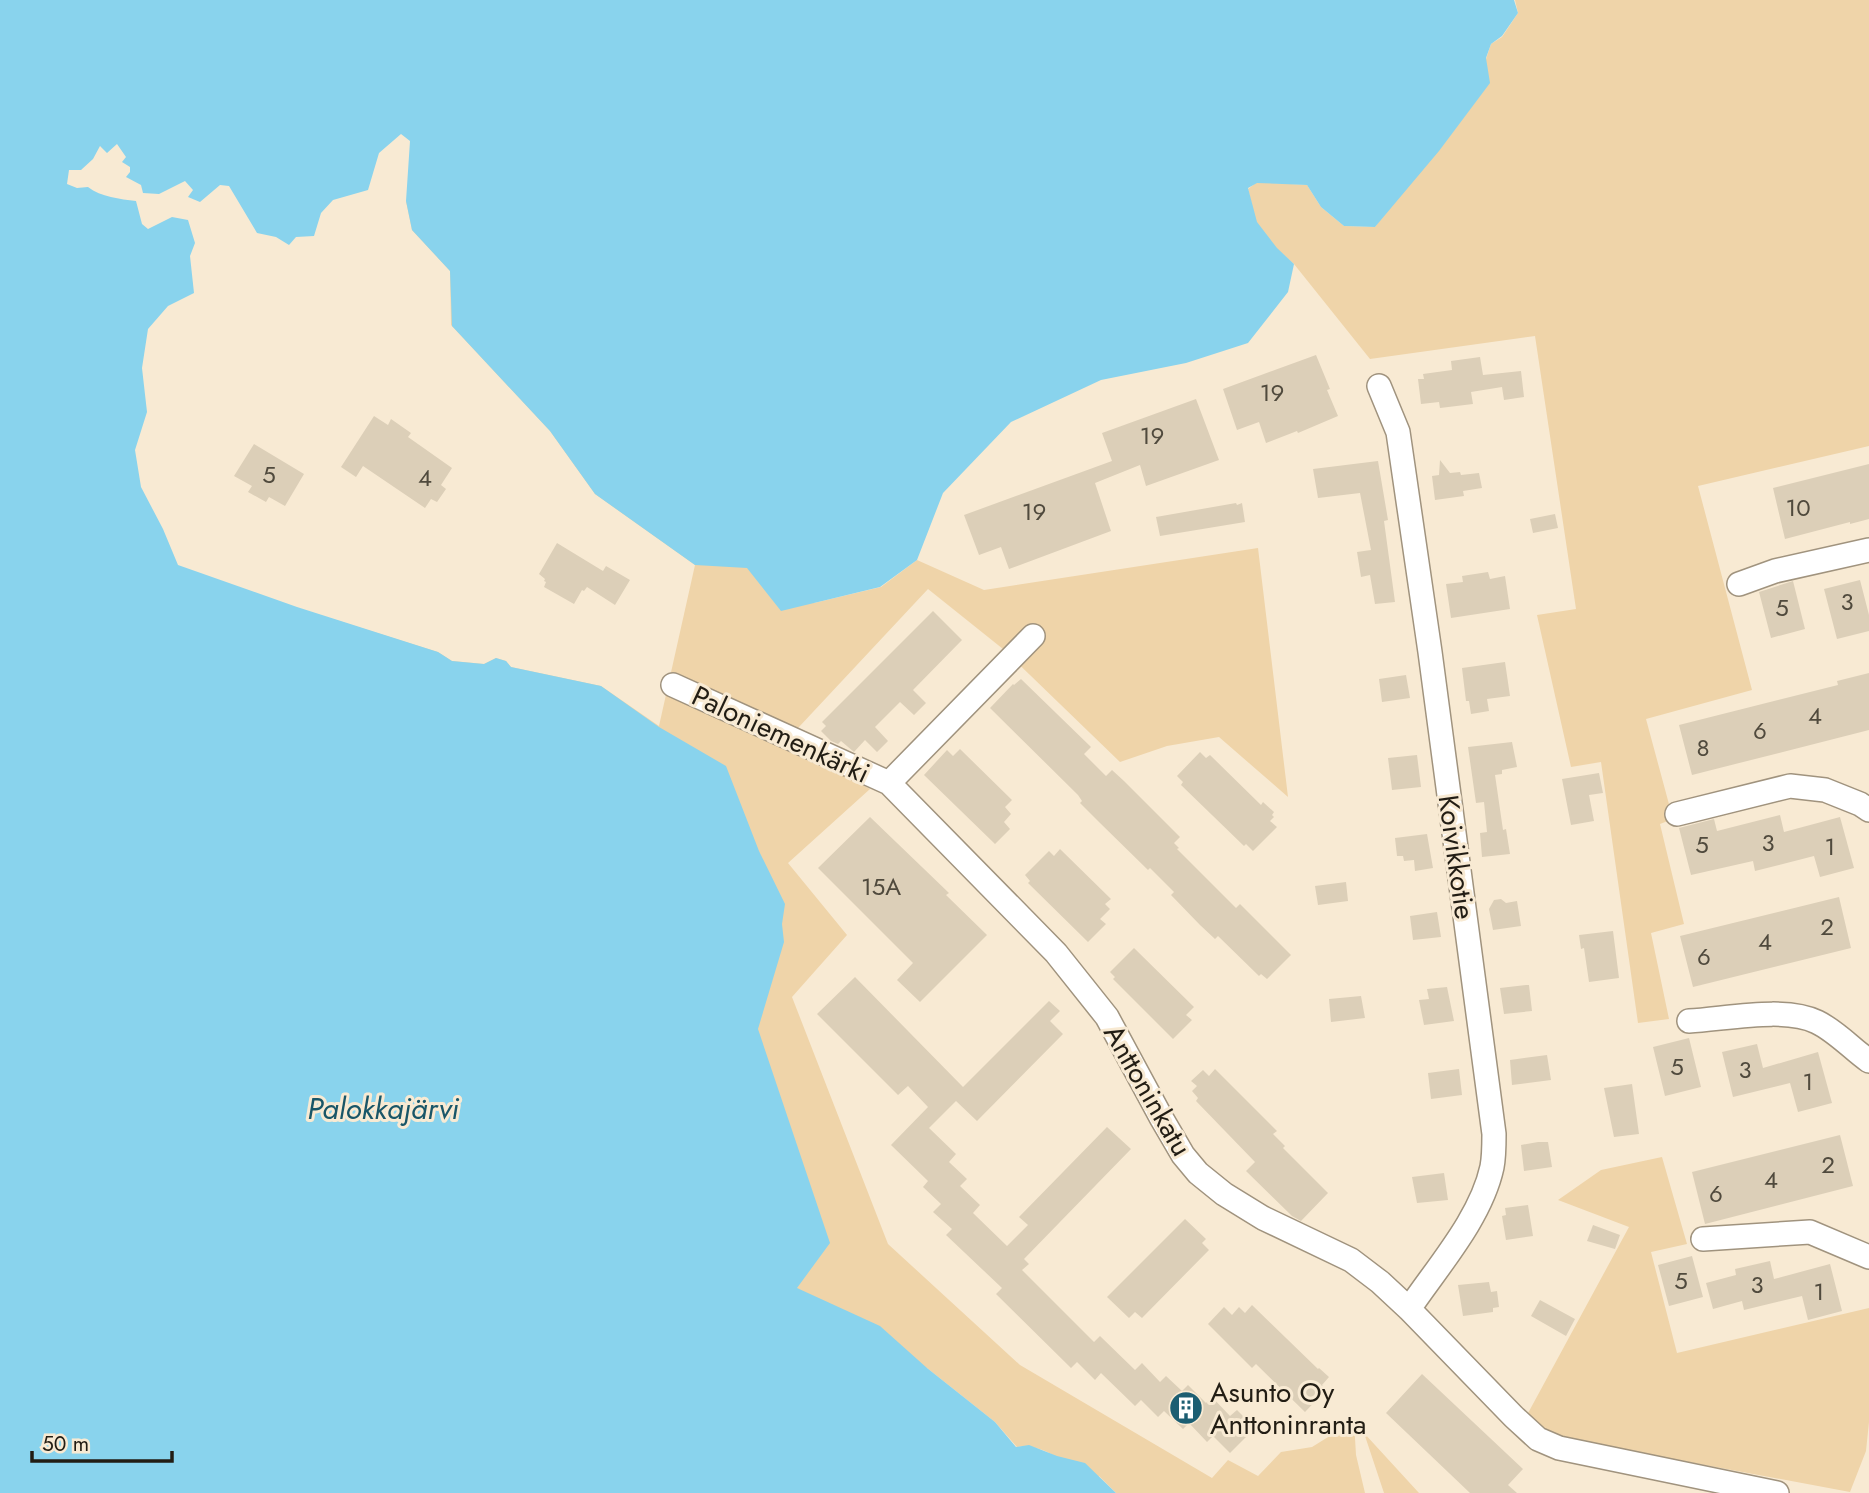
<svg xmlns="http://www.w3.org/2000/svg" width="1869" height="1493" viewBox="0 0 1869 1493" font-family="Jost,sans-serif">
<rect width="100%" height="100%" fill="#f8ead3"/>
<path fill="#efd4a9" d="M1515 0H1869V446L1698 486 1752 690 1646 719 1673 819 1660 824 1684 924 1651 933 1669 1019 1638 1023 1601 762 1571 767 1537 615 1576 609 1535 336 1370 359 1294 264 1277 249 1256 222 1248 189 1257 182 1307 185 1321 207 1344 226 1375 227 1486 59 1491 44 1502 37 1518 13Z
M406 201 814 603 881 587 917 560 984 590 1258 548 1288 797 1219 737 1167 746 1120 762 1003 649 928 589 784 743 870 789 788 863 847 935 792 997 888 1244 1020 1365 1212 1478 1228 1460 1258 1476 1281 1452 1312 1447 1354 1421 1356 1455 1365 1493H1116L1099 1476 1094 1487C1071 1468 1048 1443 1017 1447L995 1422 927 1368 909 1374 920 1473 310 612 438 652 452 661 484 664 496 658 506 661 511 667 601 686 659 726 695 565 595 494 550 431 451 325 450 271 412 230Z
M1662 1157 1687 1244 1651 1252 1677 1353 1869 1308V1422L1866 1451 1850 1492 1555 1437 1540 1428 1527 1415 1629 1227 1558 1200 1601 1170Z
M1364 1433 1419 1493H1384Z"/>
<path fill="#89d3ed" d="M0 0H1514L1518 13 1502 36 1491 44 1486 58 1490 83 1439 151 1375 227 1344 226 1321 207 1307 185 1257 183 1248 188 1257 222 1277 248 1294 264 1288 292 1248 343 1186 363 1101 380 1011 422 943 493 917 560 880 587 781 611 747 568 695 565 595 494 550 431 452 326 450 271 412 230 406 201 410 141 401 134 379 153 368 190 333 200 321 213 314 236 296 237 289 245 276 237 257 233 229 186 220 185 200 202 188 197 193 190 185 181 159 194 143 193 141 185 126 177 130 172V167L122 162 126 157 117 144 107 153 100 146 93 159 81 170H69L67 184 77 188 88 187C101 197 120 199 136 201L142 224 148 229 172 217 188 220 195 243 190 256 194 293 168 306 148 329 142 368 147 412 135 450 141 487 163 529 178 565 297 607 438 652 452 661 484 664 496 658 506 661 511 667 601 686 659 727 726 766 759 851 785 904 782 924 784 942 758 1029 830 1243 797 1288 880 1326 927 1368 995 1422 1016 1447 1029 1445 1057 1456 1085 1463 1116 1493H0Z"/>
<path fill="#dccfb8" d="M1316 355 1330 389 1327 390 1338 416 1298 433 1297 431 1266 443 1259 422 1237 430 1223 389Z
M1480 357 1483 375 1521 371 1524 397 1504 400 1502 387 1471 392 1473 404 1440 408 1439 402 1421 404 1418 379H1424L1423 374 1452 370 1451 361Z
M1196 399 1219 460 1146 486 1140 465 1095 483 1111 531 1009 569 1001 547 979 555 964 515 1112 461 1102 433Z
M374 416 388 425 391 419 411 433 408 437 452 468 441 485 446 489 437 502 431 499 425 508 363 466 356 477 341 467Z
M254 444 304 474 285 506 269 497 266 502 248 492 252 486 234 476Z
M1440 460 1450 473 1460 472 1461 475 1479 473 1482 488 1463 491 1464 496 1435 500 1432 476 1439 475Z
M1378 461 1388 520 1384 521 1395 602 1375 604 1370 575 1361 577 1357 552 1371 550 1360 493 1318 498 1313 469Z
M1869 464V519L1850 524V522L1785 539 1773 488Z
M1236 503 1237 505 1242 503 1245 522 1160 536 1156 517Z
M1555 514 1558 528 1533 533 1530 519Z
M557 543 603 571 606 566 630 580 615 605 587 587 584 591 582 590 574 604 544 587 546 582 544 581 545 579 539 574Z
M1488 572 1490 579 1505 576 1510 609 1451 618 1446 584 1463 582 1462 576Z
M1860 580 1869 615V631L1837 639 1824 589Z
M1793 581 1805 629 1771 638 1759 592Z
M933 611 962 640 913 690 926 703 914 715 900 702 875 727 888 741 877 752 865 740 854 752 841 741 838 744 831 741 821 731 826 726 822 722Z
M1505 662 1510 696 1487 699 1489 711 1471 714 1469 701H1466L1462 668Z
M1869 673V730L1692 775 1679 725 1838 685 1837 681Z
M1406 675 1410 698 1382 702 1379 679Z
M1021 679 1091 747 1084 754 1106 776 1112 770 1124 781 1180 837 1174 843 1179 848 1177 849 1236 908 1240 904 1291 955 1267 979 1261 974 1259 976 1218 936 1215 939 1200 925 1171 895 1174 892 1150 868 1148 870 1099 822 1080 803 1082 801 1078 795 990 708 1013 684 1014 685Z
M1512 742 1517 767 1502 770V774L1495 775 1503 830 1506 829 1510 854 1482 857 1480 833 1487 832 1484 802 1476 803 1468 747Z
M960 749 1012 800 1005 807 1011 814 1004 822 1010 829 995 844 924 775 947 750 953 756Z
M1200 752 1206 758 1210 755 1261 805 1263 802 1274 812 1272 815 1274 817 1270 821 1277 827 1253 851 1246 844 1244 846 1181 785 1183 782 1177 776Z
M1417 755 1421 787 1392 790 1388 758Z
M1599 773 1603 793 1589 795 1594 821 1571 825 1562 779Z
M1780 815 1784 832 1840 817 1854 868 1820 877 1814 856 1755 871 1753 861 1691 875 1679 828 1714 819 1717 831Z
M870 817 949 893 946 895 987 935 920 1002 897 980 913 963 818 868Z
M1427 834 1433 868 1415 871 1414 860 1404 861 1403 856H1397L1395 838Z
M1060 849 1111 899 1105 904 1110 909 1100 919 1106 924 1088 942 1028 883 1030 881 1025 875 1049 851 1054 856Z
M1346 882 1348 901 1318 905 1315 886Z
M1839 897 1851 948 1693 987 1680 936Z
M1501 899 1506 903 1517 901 1521 926 1493 930 1489 909 1494 900Z
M1437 912 1441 937 1413 940 1410 916Z
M1613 931 1619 978 1589 982 1584 948 1581 949 1579 935Z
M1134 948 1194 1007 1186 1015 1192 1020 1173 1039 1113 979 1115 977 1110 972Z
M855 977 963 1087 1049 1001 1060 1011 1050 1021 1063 1034 977 1121 956 1101 929 1128 956 1154 949 1162 967 1179 960 1186 980 1205 973 1213 1007 1246 1028 1225 1019 1217 1107 1127 1131 1149 1024 1259 1029 1264 1022 1270 1094 1342 1100 1336 1135 1370 1142 1363 1160 1382 1166 1376 1182 1391 1188 1385 1206 1403 1212 1397 1230 1416 1237 1410 1255 1428 1230 1453 1213 1436 1207 1442 1189 1423 1183 1429 1164 1411 1158 1417 1141 1400 1135 1406 1101 1373 1095 1380 1077 1362 1071 1368 996 1294 1002 1288 946 1235 952 1229 933 1212 941 1204 923 1187 928 1181 891 1145 928 1107 908 1086 898 1095 817 1014Z
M1526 985H1529L1532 1011 1504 1014 1500 988Z
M1447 987 1454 1021 1424 1025 1419 1000 1429 999 1427 989Z
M1361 996 1365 1018 1331 1022 1329 999Z
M1689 1038 1701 1087 1665 1096 1653 1047Z
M1757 1044 1763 1068 1818 1052 1832 1103 1798 1112 1790 1083 1733 1097 1722 1052Z
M1547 1055 1551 1080 1512 1085 1510 1060Z
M1215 1069 1277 1131 1273 1134 1285 1146 1283 1148 1328 1193 1301 1221 1292 1216 1246 1171 1255 1162 1196 1101 1198 1098 1192 1091 1197 1086 1191 1081 1203 1070 1209 1076Z
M1459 1069 1462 1095 1431 1099 1428 1073Z
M1632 1084 1639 1134 1614 1137 1604 1088Z
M1840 1135 1853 1186 1705 1224 1692 1172Z
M1538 1142H1548L1552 1167 1524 1171 1521 1145Z
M1444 1173 1448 1200 1417 1203 1412 1177Z
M1528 1205 1533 1236 1506 1240 1502 1216 1506 1215 1505 1208Z
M1185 1219 1206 1239 1202 1243 1209 1250 1142 1318 1135 1312 1129 1318 1107 1297Z
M1593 1225 1620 1235 1615 1249 1587 1241Z
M1692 1256 1703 1297 1669 1306 1658 1265Z
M1770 1261 1774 1279 1830 1264 1842 1311 1808 1320 1802 1296 1744 1310 1742 1301 1713 1309 1706 1283 1736 1275 1735 1269Z
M1489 1282 1491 1292 1497 1291 1499 1307 1493 1308V1312L1463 1316 1458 1285Z
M1540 1300 1575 1319 1566 1336 1531 1316Z
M1252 1305 1318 1369 1319 1368 1329 1377 1322 1385 1326 1390 1305 1412 1256 1364 1252 1368 1208 1324 1224 1307 1232 1315 1239 1307 1245 1313Z
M1422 1374 1523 1469 1508 1485 1517 1493H1470L1386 1413Z"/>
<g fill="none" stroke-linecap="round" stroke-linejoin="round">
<g stroke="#a0937e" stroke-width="26">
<path id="street" d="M1379 386 1398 432 1430 652 1494 1134C1494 1145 1494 1157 1492 1167 1481 1218 1438 1266 1409 1309
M1739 584 1775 571 1869 550
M673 685 889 783 1056 953 1107 1017 1162 1119 1183 1155 1198 1173 1224 1194 1263 1218 1351 1260 1380 1282 1409 1309 1514 1417 1538 1439 1559 1448 1777 1493
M889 783 1033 636
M1677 814 1790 786 1825 790 1860 804 1869 810
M1689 1021C1726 1019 1785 1006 1817 1022 1836 1031 1852 1049 1869 1061
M1703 1239 1810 1232 1869 1257"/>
</g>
<use href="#street" stroke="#fff" stroke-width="23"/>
</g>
<defs>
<g id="building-disc" transform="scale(1.75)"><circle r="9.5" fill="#1c5e72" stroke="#f8ead3"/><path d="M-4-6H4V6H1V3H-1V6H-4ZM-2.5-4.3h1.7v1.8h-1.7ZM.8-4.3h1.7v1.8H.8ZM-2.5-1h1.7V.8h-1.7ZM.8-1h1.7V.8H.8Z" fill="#fff"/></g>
</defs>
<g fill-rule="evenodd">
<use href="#building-disc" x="1186" y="1408"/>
</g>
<g text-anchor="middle" stroke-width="6" stroke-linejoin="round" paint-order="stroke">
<g font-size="24" fill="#504a3d">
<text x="1272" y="401">19</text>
<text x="1152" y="444">19</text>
<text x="269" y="483">5</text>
<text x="425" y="486">4</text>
<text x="1798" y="516">10</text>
<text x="1034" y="520">19</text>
<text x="1847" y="610">3</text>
<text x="1782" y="616">5</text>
<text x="1815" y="724">4</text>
<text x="1760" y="739">6</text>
<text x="1703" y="756">8</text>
<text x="1768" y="851">3</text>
<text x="1702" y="853">5</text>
<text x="1830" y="855">1</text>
<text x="881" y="895">15A</text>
<text x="1827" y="935">2</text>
<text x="1765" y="950">4</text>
<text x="1704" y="965">6</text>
<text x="1677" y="1075">5</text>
<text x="1745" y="1078">3</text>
<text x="1808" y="1090">1</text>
<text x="1828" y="1173">2</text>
<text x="1771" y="1188">4</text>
<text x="1716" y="1202">6</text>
<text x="1681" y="1289">5</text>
<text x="1757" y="1293">3</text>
<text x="1819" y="1300">1</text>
</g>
<g font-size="28" fill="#221d14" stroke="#f8ead3">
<text transform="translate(781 734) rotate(25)" y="10">Paloniemenkärki</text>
<text transform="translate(1457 857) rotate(82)" y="10">Koivikkotie</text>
<text transform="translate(1148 1090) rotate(60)" y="10">Anttoninkatu</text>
</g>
<g font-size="28" fill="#221d14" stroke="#f8ead3" text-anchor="start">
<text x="1210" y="1402">Asunto Oy<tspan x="1210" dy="32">Anttoninranta</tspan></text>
</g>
<g font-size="30" font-style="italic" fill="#195668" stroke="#f8ead3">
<text x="383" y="1119">Palokkajärvi</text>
</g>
</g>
<path d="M32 1451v10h140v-10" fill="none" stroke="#221d14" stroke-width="3.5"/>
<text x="42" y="1451" font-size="21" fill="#221d14" stroke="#f8ead3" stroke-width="5" paint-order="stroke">50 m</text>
</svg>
